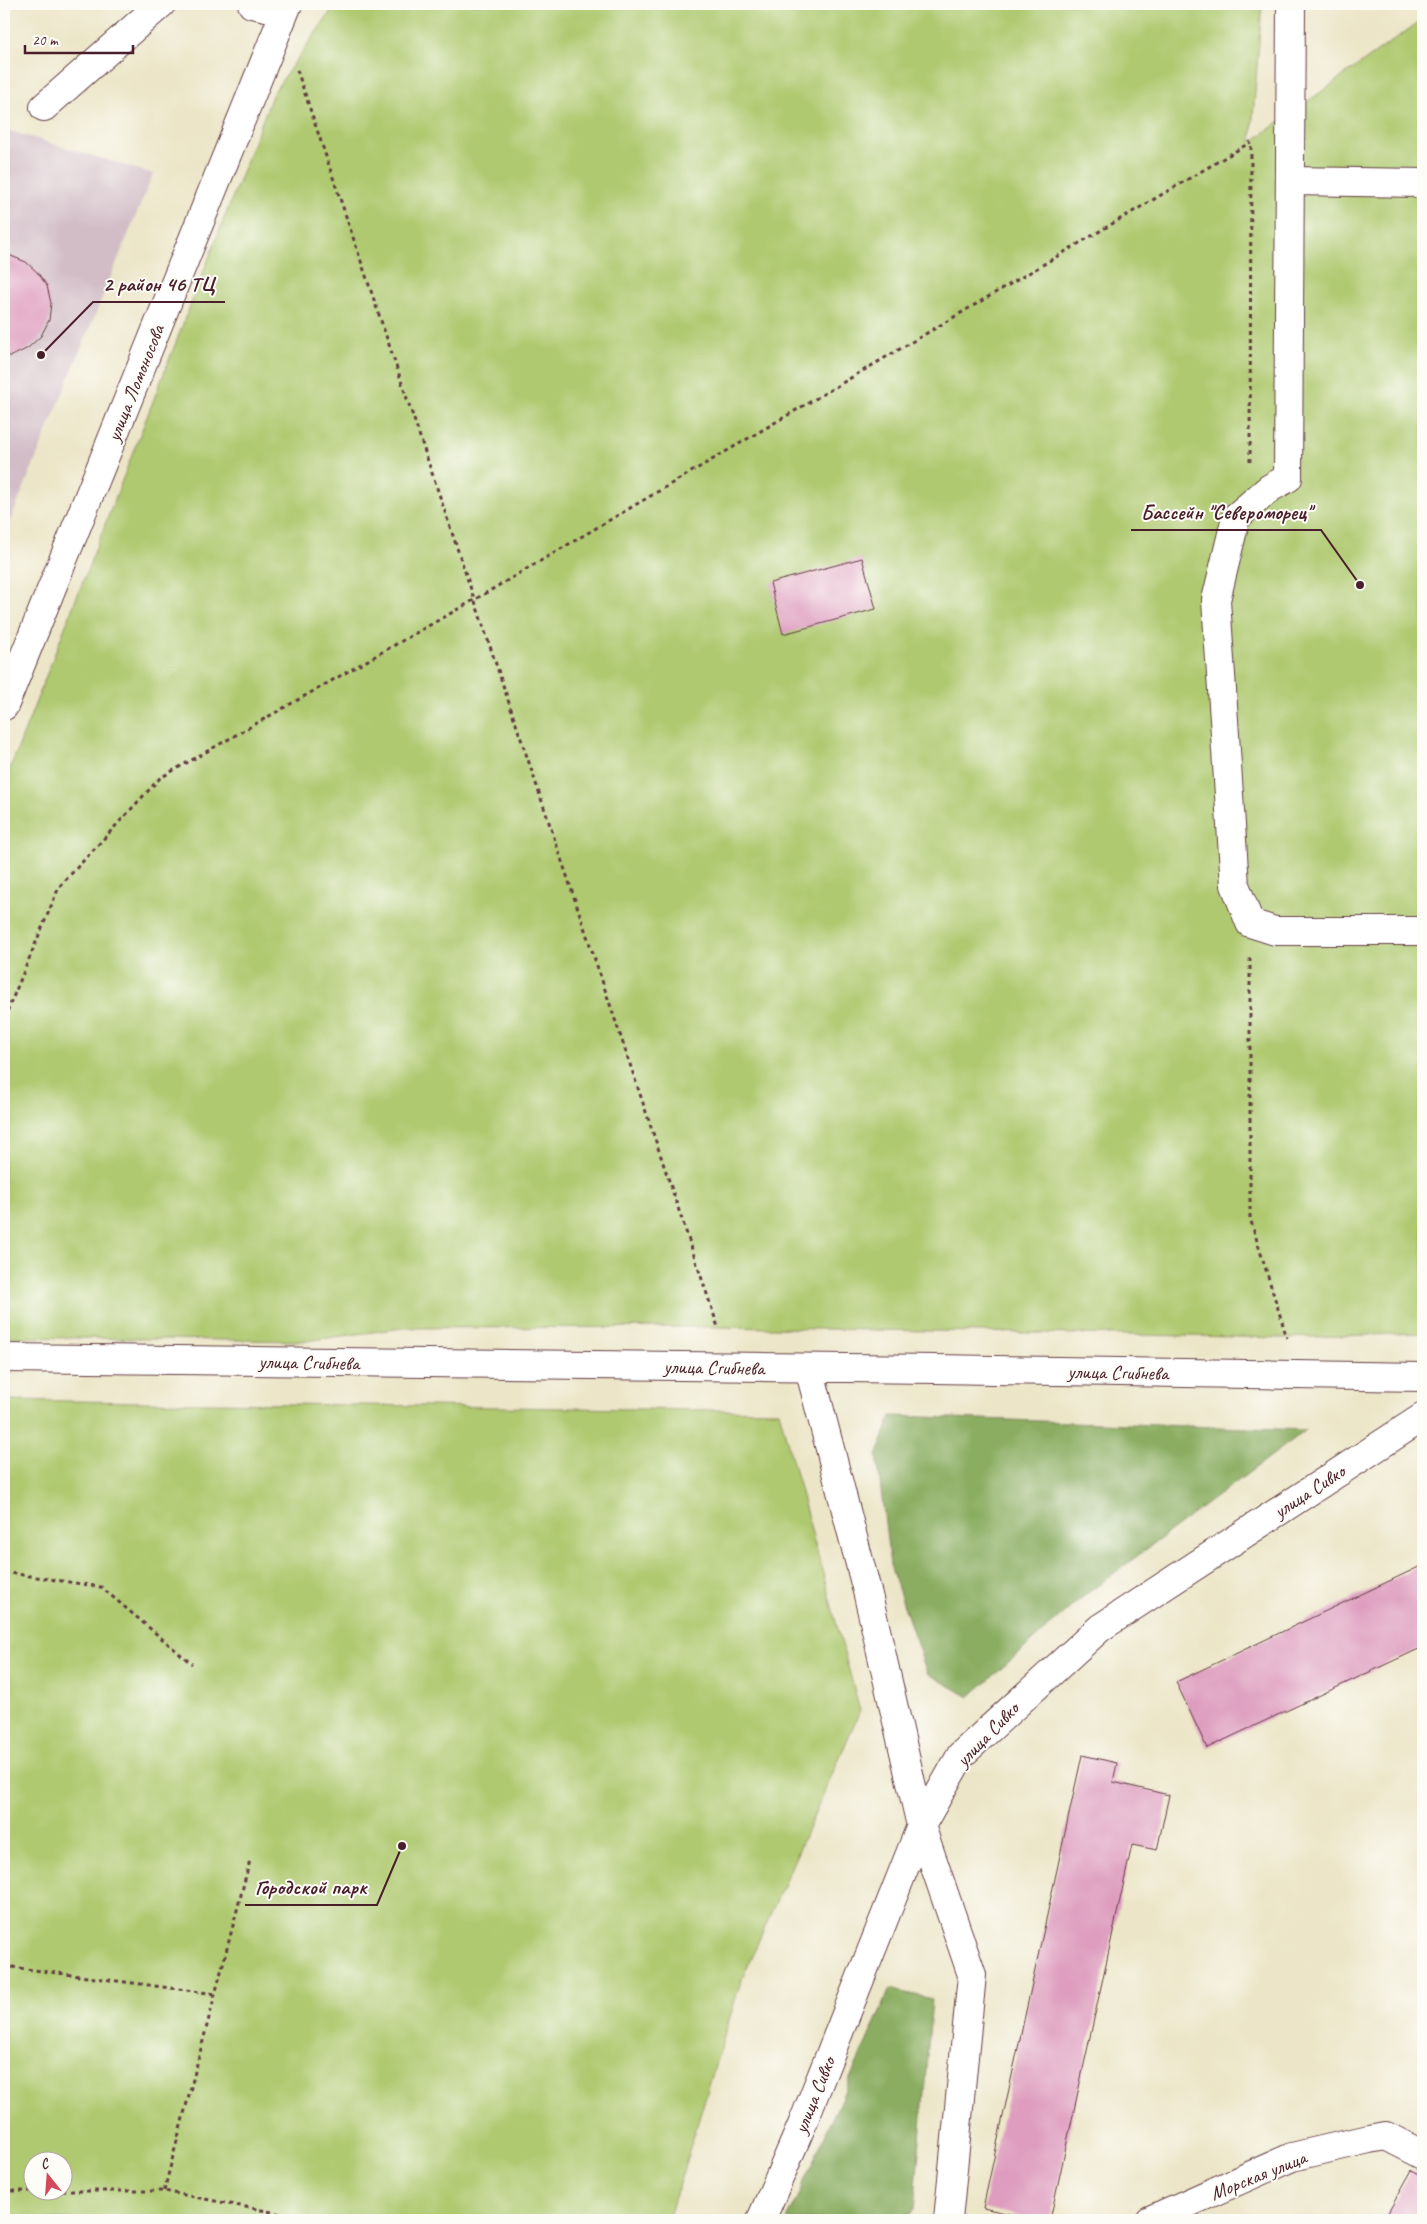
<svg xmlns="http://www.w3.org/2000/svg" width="1427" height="2224" viewBox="0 0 1427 2224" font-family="Caveat,sans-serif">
<rect width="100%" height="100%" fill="#fdfcf7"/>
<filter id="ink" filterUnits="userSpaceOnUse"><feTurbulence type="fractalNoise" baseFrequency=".02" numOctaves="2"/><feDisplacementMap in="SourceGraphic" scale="10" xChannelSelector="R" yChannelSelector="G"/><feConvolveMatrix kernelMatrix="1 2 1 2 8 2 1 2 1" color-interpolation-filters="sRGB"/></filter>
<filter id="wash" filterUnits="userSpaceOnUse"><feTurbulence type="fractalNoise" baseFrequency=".0096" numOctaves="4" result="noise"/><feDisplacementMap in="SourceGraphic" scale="20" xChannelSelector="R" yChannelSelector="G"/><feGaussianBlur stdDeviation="1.12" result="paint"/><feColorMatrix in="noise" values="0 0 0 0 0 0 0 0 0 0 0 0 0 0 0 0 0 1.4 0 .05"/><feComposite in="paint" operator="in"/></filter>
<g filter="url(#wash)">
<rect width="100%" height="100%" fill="#ece5c7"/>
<path fill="#d2bdc7" d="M4 129 153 174 4 536Z"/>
<path fill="#afc96f" stroke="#7c744d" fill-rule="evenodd" d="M336 4H1262L1251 142 1423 19V1333L1287 1338 718 1327 402 1328 306 1341 4 1337V784L273 93Z
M4 1400 779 1411 860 1711 741 1981 668 2220H4ZM32 2162H62V2192H32Z"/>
<path fill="#8bad62" stroke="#6a6646" d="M891 1416 1306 1430 1085 1595 969 1697 927 1673 890 1565 877 1456Z
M890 1989 932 1999 914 2210 903 2220H787Z"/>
<g id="blocks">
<path fill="#de9dbf" d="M4 256H11L26 262 38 273 47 286 51 303 49 320 41 336 28 348 12 356H4Z
M862 558 876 609 783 634 770 583Z
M1423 1565V1647L1207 1748 1176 1682Z
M1082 1755 1117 1763 1113 1782 1169 1795 1157 1850 1132 1845 1050 2220H1038L983 2208Z
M1412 2170 1423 2176V2220H1384Z"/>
</g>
</g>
<g filter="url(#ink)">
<use href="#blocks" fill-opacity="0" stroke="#623d42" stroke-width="1"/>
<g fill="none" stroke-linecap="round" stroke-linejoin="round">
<g stroke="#623d42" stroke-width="30">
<path id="minor" d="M252 4 285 11
M1291 4 1288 478 1270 488 1236 517 1216 600 1235 885 1250 923 1275 931H1423
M44 107 161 4
M1290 181 1423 183
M4 706 288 4
M4 1358 935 1369 1423 1377
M809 1368 868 1595 921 1826 972 1975 948 2220
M761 2220 802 2125 921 1826 961 1755 1100 1628 1423 1417
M1150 2220 1292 2157 1369 2139 1386 2136 1423 2155"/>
</g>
<path stroke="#623d42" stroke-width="3" stroke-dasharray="4 4" stroke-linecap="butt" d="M297 70 718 1327
M1250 462 1251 143
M1250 958V1218L1287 1338
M4 1019 59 887 160 778 474 600 1251 142
M4 1572 101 1587 192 1664
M4 1966 216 1994
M4 2191H32
M62 2191H164L292 2216
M164 2191 250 1860"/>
<use href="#minor" stroke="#fff" stroke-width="28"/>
</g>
</g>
<g text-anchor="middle" stroke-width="4" stroke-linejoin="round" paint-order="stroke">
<g font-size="20" fill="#4a1f2b" stroke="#fdfcf7">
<text transform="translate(135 383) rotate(-68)" y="7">улица Ломоносова</text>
<text transform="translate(309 1362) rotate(1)" y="7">улица Сгибнева</text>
<text transform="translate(714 1367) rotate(1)" y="7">улица Сгибнева</text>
<text transform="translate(1118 1372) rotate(1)" y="7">улица Сгибнева</text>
<text transform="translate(1309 1491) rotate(-33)" y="7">улица Сивко</text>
<text transform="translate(987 1734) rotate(-46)" y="7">улица Сивко</text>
<text transform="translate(814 2095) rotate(-68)" y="7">улица Сивко</text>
<text transform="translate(1258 2175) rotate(-22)" y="7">Морская улица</text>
</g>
</g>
<path fill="none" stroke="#4a1f2b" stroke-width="2" d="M41 355L93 302H225M1360 585L1321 530H1131M402 1846L377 1905H245"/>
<g fill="#4a1f2b" stroke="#fdfcf7" stroke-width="2">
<circle cx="41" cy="355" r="5"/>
<circle cx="1360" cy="585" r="5"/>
<circle cx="402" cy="1846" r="5"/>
</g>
<g font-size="21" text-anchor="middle" font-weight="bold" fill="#4a1f2b" stroke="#fdfcf7" stroke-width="4" stroke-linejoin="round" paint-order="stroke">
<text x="159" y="291">2 район 46 ТЦ</text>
<text x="1226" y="519">Бассейн "Североморец"</text>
<text x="311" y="1894">Городской парк</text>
</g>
<rect width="1427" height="2224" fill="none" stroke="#fdfcf7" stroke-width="20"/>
<g transform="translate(48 2176) rotate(343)"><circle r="24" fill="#fdfcf7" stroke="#b5a4a5"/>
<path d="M0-4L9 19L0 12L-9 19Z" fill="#d1495b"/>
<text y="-8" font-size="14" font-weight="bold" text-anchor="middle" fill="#4a1f2b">С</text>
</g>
<path d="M25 45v8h108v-8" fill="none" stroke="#4a1f2b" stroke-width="2.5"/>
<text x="32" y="45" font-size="15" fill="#4a1f2b" stroke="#fdfcf7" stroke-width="4" paint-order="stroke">20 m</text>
</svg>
